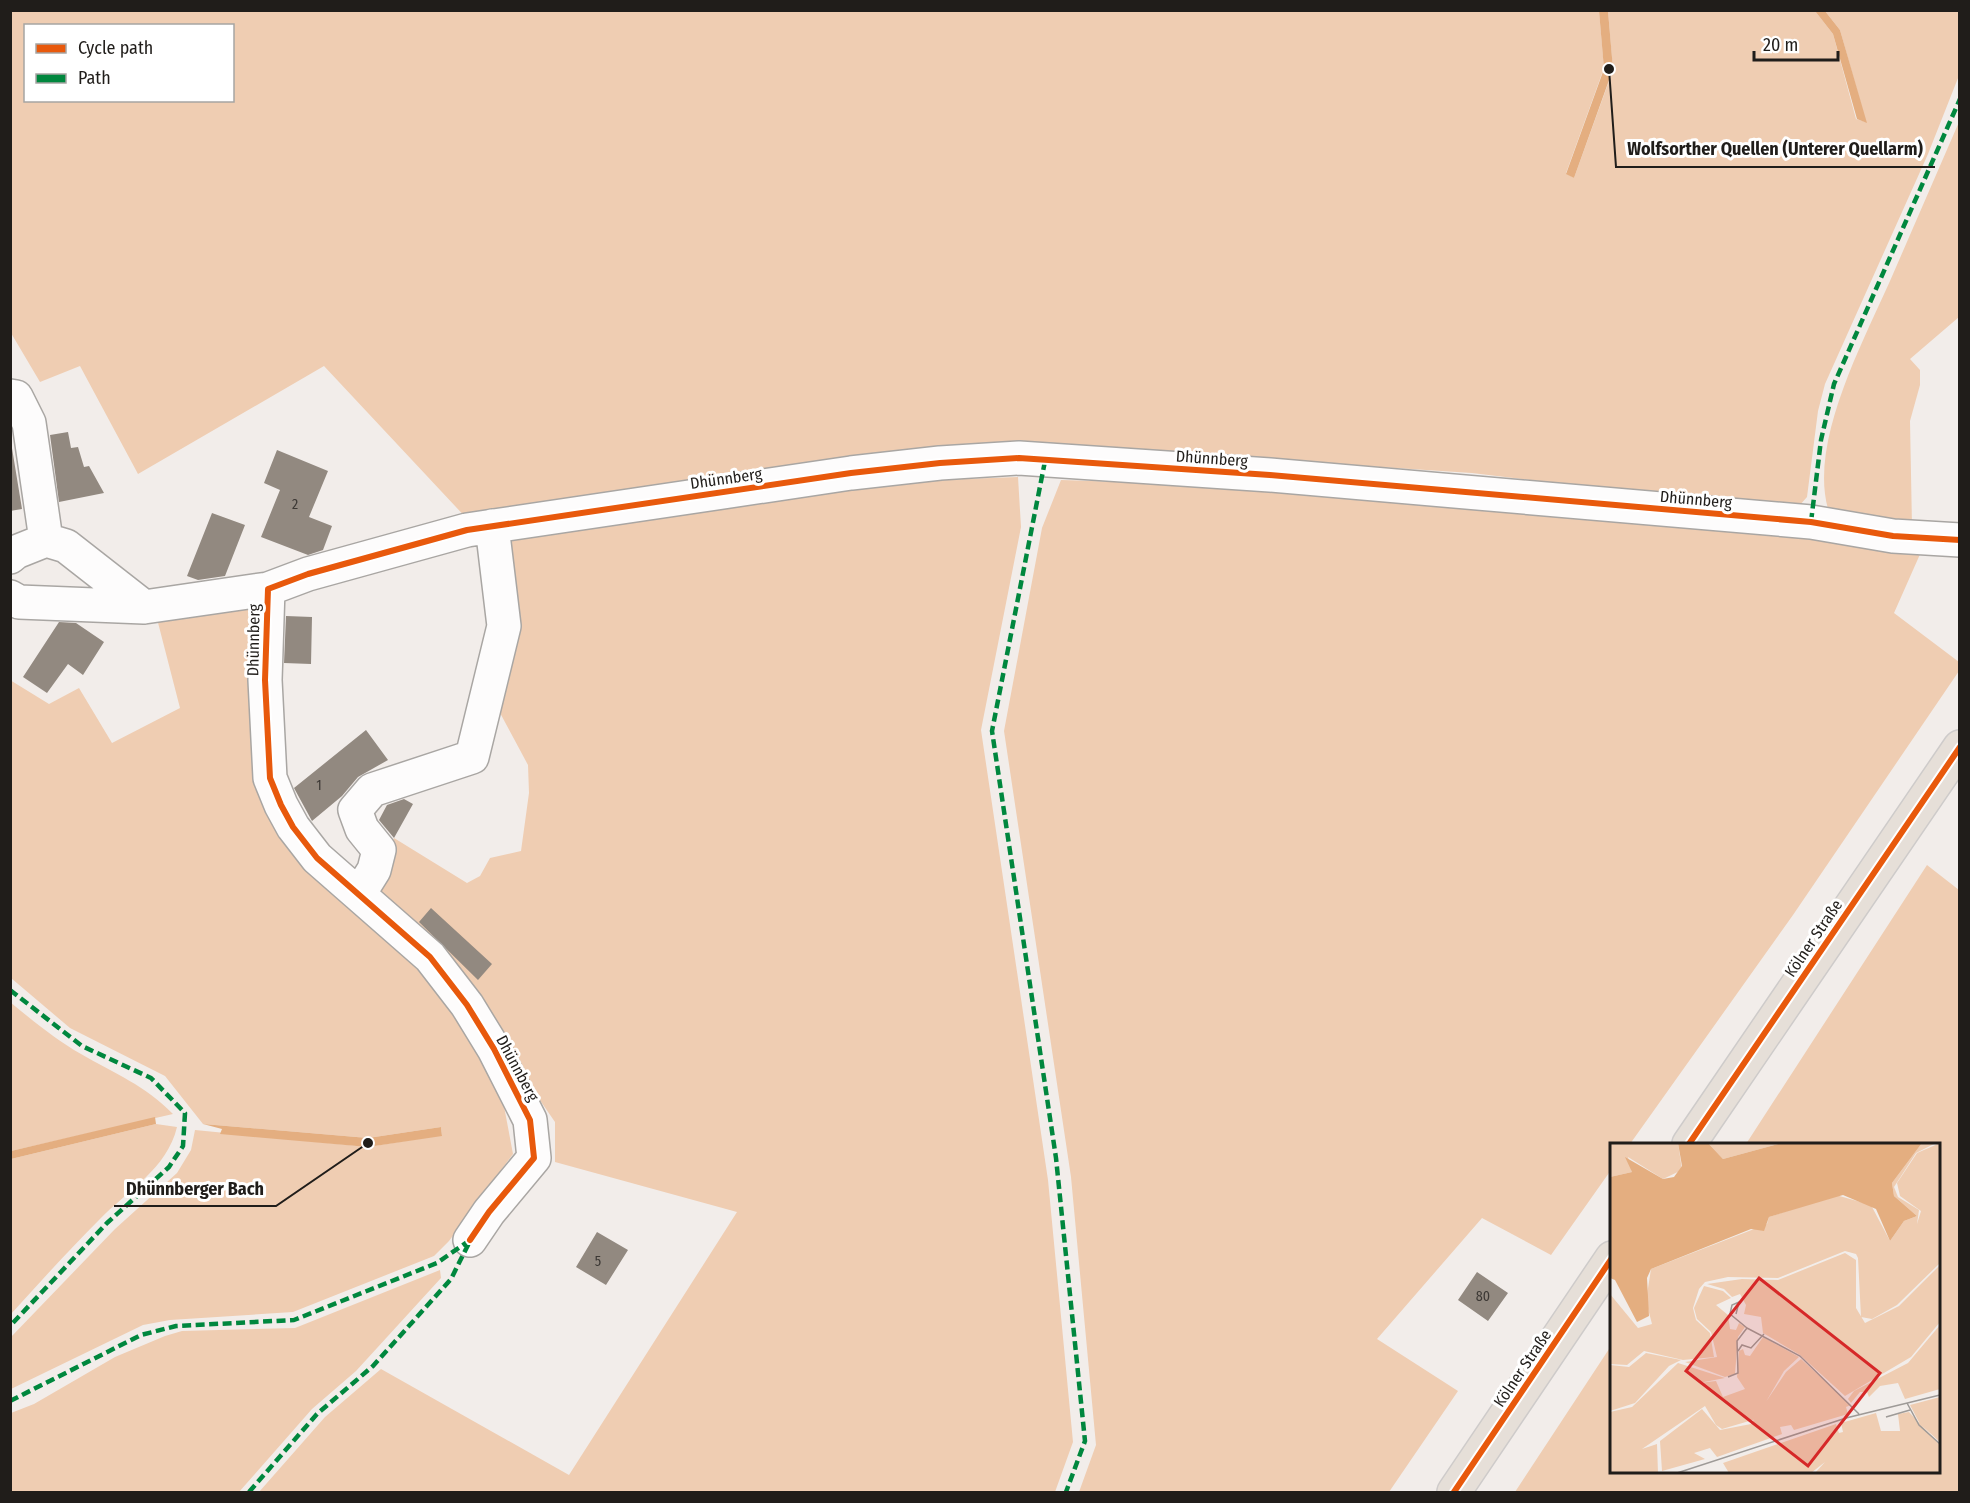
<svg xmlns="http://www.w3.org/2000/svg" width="1970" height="1503" viewBox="0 0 1970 1503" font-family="'Fira Sans Condensed',sans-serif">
<rect width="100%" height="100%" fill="#f2edea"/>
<path fill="#efcdb2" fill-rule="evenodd" d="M10 11H1599L1604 68 1566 173 1574 178 1613 70 1608 11H1815L1833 34 1856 119 1866 122 1840 30 1825 11H1959L1960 73 1928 154 1825 384 1818 411 1807 497 1799 506 1770 509 1472 473 1166 453 470 522 324 366 138 474 80 366 40 382 11 333ZM26 26H232V100H26Z
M1959 122V317L1910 359 1920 370V385L1910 421 1912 526 1828 509C1809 442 1863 342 1890 281 1913 228 1936 175 1959 122Z
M1018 477 1021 527 981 730 1048 1180 1073 1442 1055 1492H259L325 1417 381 1369 569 1475 737 1212 555 1162V1122L501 1044 371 896 394 838 467 883 480 876 490 858 521 851 529 793 528 765 491 696 509 533 911 481Z
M1061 480 1184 484 1622 518 1921 552 1894 613 1959 662V671L1793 915 1630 1144H1612L1611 1170 1551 1255 1482 1218 1377 1339 1458 1391 1389 1492H1079L1096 1445 1071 1177 1004 731 1042 528Z
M257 607 262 778 459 1005 503 1101 513 1154 449 1241 434 1256 293 1312 170 1320 143 1325 11 1389V1337L115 1229 177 1173 191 1150 195 1130 368 1147 442 1135 441 1127 368 1138 203 1124 165 1076 70 1028 11 978 10 680 49 704 79 688 112 743 180 708 155 611Z
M1927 865 1959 890V1492H1515L1611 1346 1612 1472H1938V1144H1746Z
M10 1002C32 1020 56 1040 81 1054 114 1073 146 1086 173 1114L11 1151Z
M156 1124 177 1127C167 1169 128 1190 99 1220 69 1250 40 1282 11 1314V1159Z
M440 1270 441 1278 356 1371 312 1409 239 1492H11V1413L34 1404 115 1357 165 1336 182 1331 295 1328Z"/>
<path fill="#e4ae80" d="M1599 11H1608L1613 69 1574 178 1566 174 1604 69Z
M1815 11H1825L1840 30 1867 123 1857 119 1833 34Z
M155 1117 156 1124 11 1159V1151Z
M203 1124 368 1138 441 1127 442 1136 368 1147 220 1134 222 1129Z"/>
<path fill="#928980" d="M68 432 71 448 78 447 84 467 89 466 104 493 59 502 50 435Z
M10 436 22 509 10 511Z
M277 450 328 471 309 517 332 526 323 550 308 555 261 537 280 490 264 483Z
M212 513 245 525 225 576 198 580 187 576Z
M286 616 312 617 311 664 284 663Z
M59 622 76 623 104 642 83 675 68 664 47 693 23 677Z
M366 730 388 760 358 777 342 796 312 821 294 788Z
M404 799 413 804 394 838 379 820 387 805Z
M431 908 492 964 478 980 419 922Z
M597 1232 628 1250 606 1285 576 1267Z
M1477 1272 1508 1293 1488 1321 1458 1300Z"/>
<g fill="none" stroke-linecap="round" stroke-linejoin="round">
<g stroke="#a9a6a3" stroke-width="36">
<path id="minor" d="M10 396 16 397 29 423 46 540
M10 557 16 552 46 540 66 546 144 607
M10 597 19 602 144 607 268 589
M359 894 374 870 379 850 362 829 355 810 372 790 472 757 504 626 492 526
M470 1240 489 1212 534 1158 530 1120 494 1049 467 1005 430 957 317 858 293 827 281 805 270 778 265 680 268 589 308 574 467 530 851 473 940 463 1019 458 1270 475 1811 522 1893 536 1960 540"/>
</g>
<g stroke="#cecbca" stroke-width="36">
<path id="major" d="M1689 1144 1960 747
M1454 1492 1612 1258"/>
</g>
<use href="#minor" stroke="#fdfcfc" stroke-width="33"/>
<use href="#major" stroke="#e6dfd8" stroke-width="33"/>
<path stroke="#00873e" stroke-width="4.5" stroke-dasharray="9 4.5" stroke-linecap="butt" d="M1045 461 992 731 1056 1158 1085 1441 1066 1492
M1811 522 1821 440 1834 384 1960 99
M10 990 82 1046 151 1078 185 1113 183 1146 169 1167 107 1223 10 1326
M10 1401 141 1335 176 1326 294 1320 437 1263 470 1240
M249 1492 317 1414 373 1366 451 1279 469 1243"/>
<g stroke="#fff" stroke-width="10">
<path id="cycleway" d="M1689 1144 1960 747
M470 1240 489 1212 534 1158 530 1120 494 1049 467 1005 430 957 317 858 293 827 281 805 270 778 265 680 268 589 308 574 467 530 851 473 940 463 1019 458 1270 475 1811 522 1893 536 1960 540
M1454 1492 1612 1258"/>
</g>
<use href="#cycleway" stroke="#e8590c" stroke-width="6"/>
</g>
<g text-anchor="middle" stroke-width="6" stroke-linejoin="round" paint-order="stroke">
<g font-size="14" fill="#3c3834">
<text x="295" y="509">2</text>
<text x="319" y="790">1</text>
<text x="598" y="1266">5</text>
<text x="1483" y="1301">80</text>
</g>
<g font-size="16" fill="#201d1a" stroke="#fff">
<text transform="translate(1212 458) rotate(4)" y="6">Dhünnberg</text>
<text transform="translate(726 478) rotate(-8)" y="6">Dhünnberg</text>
<text transform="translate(1696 499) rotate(5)" y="6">Dhünnberg</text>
<text transform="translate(253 640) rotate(-89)" y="6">Dhünnberg</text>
<text transform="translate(1813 938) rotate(-56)" y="6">Kölner Straße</text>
<text transform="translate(518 1068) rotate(62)" y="6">Dhünnberg</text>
<text transform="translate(1522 1368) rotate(-56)" y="6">Kölner Straße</text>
</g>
</g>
<g transform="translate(1610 1143)">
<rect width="330" height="330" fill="#f2edea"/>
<path d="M0 0H68L72 27 53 36 18 14 22 29 0 34ZM98 0H172L113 16ZM312 0H326L306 10 284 44 288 54 309 67 307 81 311 68 290 53 287 40 307 10 330 0V120L287 162 262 176 251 174 248 115 246 111 235 108 168 135 118 134 95 139 89 146 83 165 86 177 100 190 104 214 73 217 34 208 17 222 0 221V151L28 185 42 181 36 158 41 126 157 81 159 74 226 52 261 62 280 98 294 78 307 73 284 53 282 40ZM235 110 246 117V165L255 180 289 163 330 122V179L301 214 235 253 190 212 153 190 151 174 134 171 136 162 130 151 122 154 114 146 97 141 132 136 168 137ZM94 143 113 148 121 155 106 162 118 172 120 186 126 187 129 180 135 184 128 194 125 231 115 234 75 219 107 214 101 189 87 176 84 165ZM330 182V246L295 256 288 240 270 243 259 254 257 249H250L241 260 238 256 244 248 298 220ZM153 194 189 214 174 228 146 276 112 286 106 282 95 263 32 306 47 301 48 330H0V269L22 264 68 220 115 235 89 240 106 238 113 254 135 246 127 234 129 208 133 206 135 212 140 213ZM36 210 71 217 59 223 25 260 0 268V222L19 224ZM191 216 241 262 236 264 238 271 184 287 181 282 170 284 172 291 107 314 100 305 84 310 95 316 52 328 50 298 92 266 110 287 141 281 176 229ZM330 254V299L310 281 300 262ZM299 269 330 302V330H205L215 319 201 330H119L113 320 226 281 229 290 233 289 231 280 266 270 271 288H290L288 271Z" fill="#efcdb2"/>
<path d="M68 0H98L113 16 172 0H312L282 40 284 53 307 73 294 78 280 98 266 66 233 52 159 74 154 88 141 86 41 126 37 135 39 173 27 179 5 137 0 135V34L22 29 15 14 53 36 64 34 72 23Z" fill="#e4ae80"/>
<path fill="none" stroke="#9e9a97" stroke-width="1.5" d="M126 171 129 159 122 162 120 171 137 185M128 208 132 202 141 205 154 191M118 234 128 230 127 198 137 185 190 213 249 271M297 260 309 282 330 301M276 274 300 267M67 330 236 275 330 252"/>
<path fill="#d62828" fill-opacity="0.15" stroke="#d62828" stroke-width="3" d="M149 135 270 230 198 323 76 228Z"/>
<rect width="330" height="330" fill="none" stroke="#201d1a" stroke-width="3"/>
</g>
<path fill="none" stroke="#201d1a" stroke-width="2" d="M1609 69L1616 167H1935M368 1143L276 1206H114"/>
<g fill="#201d1a" stroke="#fff" stroke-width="2">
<circle cx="1609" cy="69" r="6"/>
<circle cx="368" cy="1143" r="6"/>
</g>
<g font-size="18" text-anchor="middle" font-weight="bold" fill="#201d1a" stroke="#fff" stroke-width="6" stroke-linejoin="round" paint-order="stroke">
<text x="1775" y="155">Wolfsorther Quellen (Unterer Quellarm)</text>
<text x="195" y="1195">Dhünnberger Bach</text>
</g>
<rect width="1970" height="1503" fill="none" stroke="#201d1a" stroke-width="24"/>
<rect x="24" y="24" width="210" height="78" fill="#ffffff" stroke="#a6a5a3" stroke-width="1.5"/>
<rect x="36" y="44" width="30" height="9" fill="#e8590c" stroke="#a6a5a3" stroke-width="1.5"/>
<text x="78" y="54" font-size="18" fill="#201d1a">Cycle path</text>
<rect x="36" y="74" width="30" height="9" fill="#00873e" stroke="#a6a5a3" stroke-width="1.5"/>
<text x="78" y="84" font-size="18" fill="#201d1a">Path</text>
<path d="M1754 51v9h84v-9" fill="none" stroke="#201d1a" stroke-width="3"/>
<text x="1763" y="51" font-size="18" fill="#201d1a" stroke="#ffffff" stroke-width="4.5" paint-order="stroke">20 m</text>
</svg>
